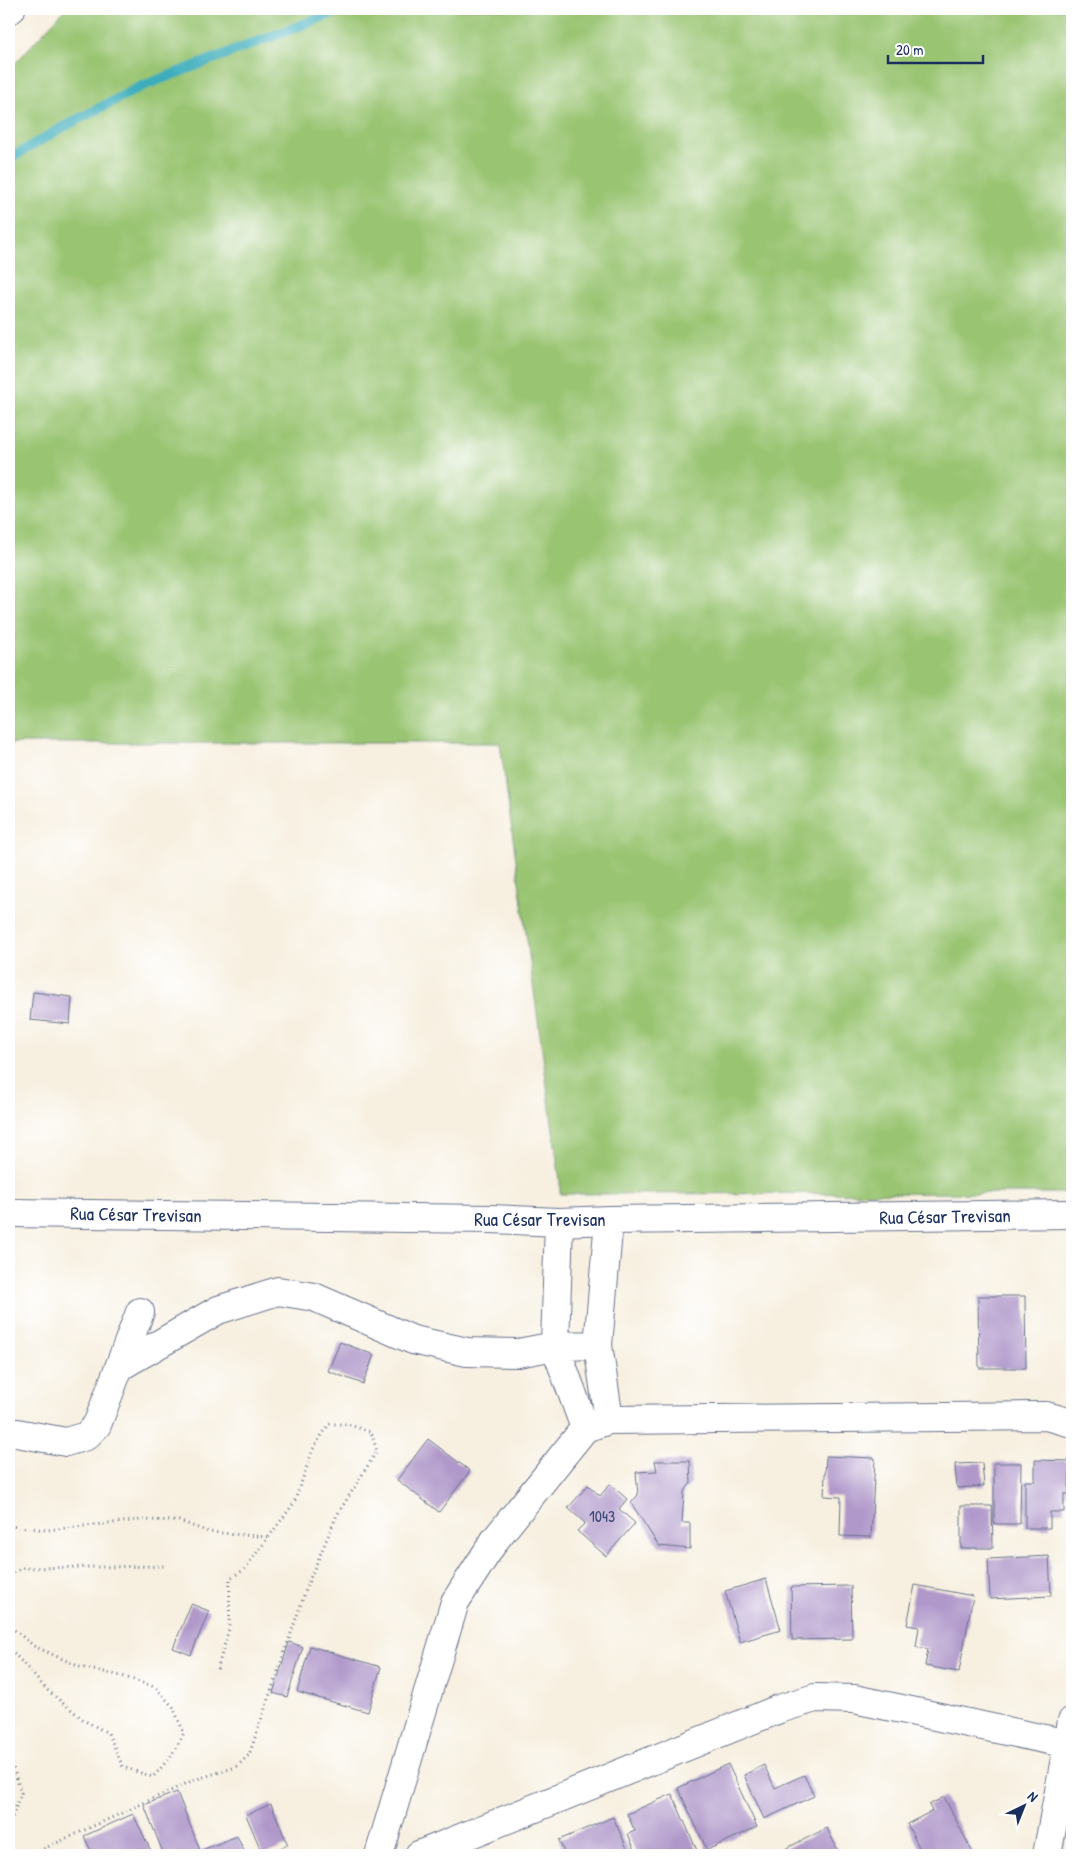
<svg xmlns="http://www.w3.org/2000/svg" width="1081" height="1864" viewBox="0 0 1081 1864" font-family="'Patrick Hand',sans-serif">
<rect width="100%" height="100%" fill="#fff"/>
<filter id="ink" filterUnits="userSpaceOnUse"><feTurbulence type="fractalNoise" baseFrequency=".02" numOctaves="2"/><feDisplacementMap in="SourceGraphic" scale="10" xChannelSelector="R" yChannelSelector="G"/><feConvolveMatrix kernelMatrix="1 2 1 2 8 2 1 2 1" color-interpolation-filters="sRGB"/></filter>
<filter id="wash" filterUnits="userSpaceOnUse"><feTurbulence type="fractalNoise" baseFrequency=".0096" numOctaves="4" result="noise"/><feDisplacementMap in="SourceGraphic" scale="20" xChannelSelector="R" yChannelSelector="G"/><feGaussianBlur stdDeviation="1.12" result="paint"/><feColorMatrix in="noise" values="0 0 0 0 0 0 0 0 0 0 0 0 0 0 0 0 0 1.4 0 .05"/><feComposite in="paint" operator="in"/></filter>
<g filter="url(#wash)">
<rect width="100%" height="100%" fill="#f7efdf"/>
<path fill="#99c471" stroke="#5a7a68" d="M65 9H1072V1193L560 1194V1181L500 743H9V70Z"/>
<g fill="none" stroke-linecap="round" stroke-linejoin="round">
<path stroke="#3eadbb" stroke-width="10" d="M9 159 63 127 140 87 343 9"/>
</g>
<g id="blocks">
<path fill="#b099ca" d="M33 992 72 997 70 1024 30 1020Z
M978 1296H1025L1026 1368H979Z
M340 1342 374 1355 363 1384 328 1371Z
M428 1439 470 1471 439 1512 397 1480Z
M826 1456 875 1458 871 1537 840 1536 841 1497 824 1496Z
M1035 1460 1070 1461 1069 1494H1064V1512H1050V1528H1025V1481H1035Z
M655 1461H690L691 1483 684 1492 682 1523H690V1549L659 1546 631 1503 638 1495 636 1472 657 1471Z
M982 1463 984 1486 957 1488 955 1464Z
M994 1463H1021L1020 1524H994Z
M610 1484 627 1499 619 1509 635 1523 606 1556 577 1531 585 1523 568 1508 588 1485 600 1496Z
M961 1506H992L993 1548H961Z
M1049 1556 1051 1596 990 1599 988 1559Z
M766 1579 781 1630 740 1642 725 1591Z
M915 1585 973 1596 959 1672 925 1666 928 1649 916 1647 919 1627 907 1625Z
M851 1586 852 1639 792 1640 791 1587Z
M191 1604 209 1611 191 1655 173 1648Z
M289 1642 303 1647 287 1697 273 1693Z
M310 1646 381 1667 368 1712 297 1692Z
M728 1764 757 1827 707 1850 678 1788Z
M764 1765 775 1788 804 1775 814 1796 764 1819 744 1775Z
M177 1792 202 1855H164L144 1805Z
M672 1794 699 1855H637L628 1834 635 1831 627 1814Z
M944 1797 974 1855H923L907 1824 932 1811 929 1805Z
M271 1804 288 1845 263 1855 246 1815Z
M133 1814 153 1855H93L84 1836Z
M613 1817 630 1855H565L559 1840Z
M827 1828 840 1855H783L781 1851Z
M237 1836 246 1855H204L202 1850Z"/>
</g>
</g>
<g filter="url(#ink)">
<use href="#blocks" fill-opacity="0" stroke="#68728b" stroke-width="1"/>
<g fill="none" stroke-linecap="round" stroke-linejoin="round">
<g stroke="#68728b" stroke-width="30">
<path id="minor" d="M9 10 11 9
M9 1213 491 1219 559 1222 609 1220 1072 1214
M609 1220 598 1345 609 1420
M559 1222 555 1346 585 1428
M121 1366 218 1310 278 1291 314 1297 413 1340 467 1352 518 1353 555 1346 598 1345
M17 1433 66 1442 86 1436 97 1425 140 1312
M379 1855 455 1602 495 1540 585 1428 609 1420 1046 1416 1072 1423
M419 1855 779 1709 815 1698 854 1699 1068 1744
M1047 1855 1072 1721"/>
</g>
<path stroke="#68728b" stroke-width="3" stroke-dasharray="1 4" stroke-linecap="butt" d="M9 1526 47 1530 141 1520 179 1521 209 1532 268 1537
M9 1575 23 1568 165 1566
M9 1622 12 1628 34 1646 80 1667 122 1676 155 1687 173 1707 184 1733 172 1755 153 1777 123 1767 108 1733 85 1721 46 1689 13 1652 9 1649
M9 1754 21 1793 9 1826
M30 1855 194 1780 236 1767 249 1755 309 1581 337 1515 377 1451 371 1432 347 1424H329L313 1449 294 1503 244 1570 230 1578 229 1629 217 1670"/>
<use href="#minor" stroke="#fff" stroke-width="28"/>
</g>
</g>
<g text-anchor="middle" stroke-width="4" stroke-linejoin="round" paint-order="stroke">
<g font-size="16" fill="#404a79">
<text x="602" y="1522">1043</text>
</g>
<g font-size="19" fill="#1b2f5e" stroke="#fff">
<text transform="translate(136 1214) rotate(1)" y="7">Rua César Trevisan</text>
<text transform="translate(945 1216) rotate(-1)" y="7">Rua César Trevisan</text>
<text x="540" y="1226">Rua César Trevisan</text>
</g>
</g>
<rect width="1081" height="1864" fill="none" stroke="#fff" stroke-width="30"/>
<g transform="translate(1024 1806) rotate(43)" stroke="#ffffff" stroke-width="4" paint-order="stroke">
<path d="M0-4L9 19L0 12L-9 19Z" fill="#1b2f5e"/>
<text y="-8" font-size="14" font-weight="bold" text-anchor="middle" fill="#1b2f5e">N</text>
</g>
<path d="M888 55v8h95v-8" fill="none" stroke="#1b2f5e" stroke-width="2.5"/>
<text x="896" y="55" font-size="15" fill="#1b2f5e" stroke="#ffffff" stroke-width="4" paint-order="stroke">20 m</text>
</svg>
